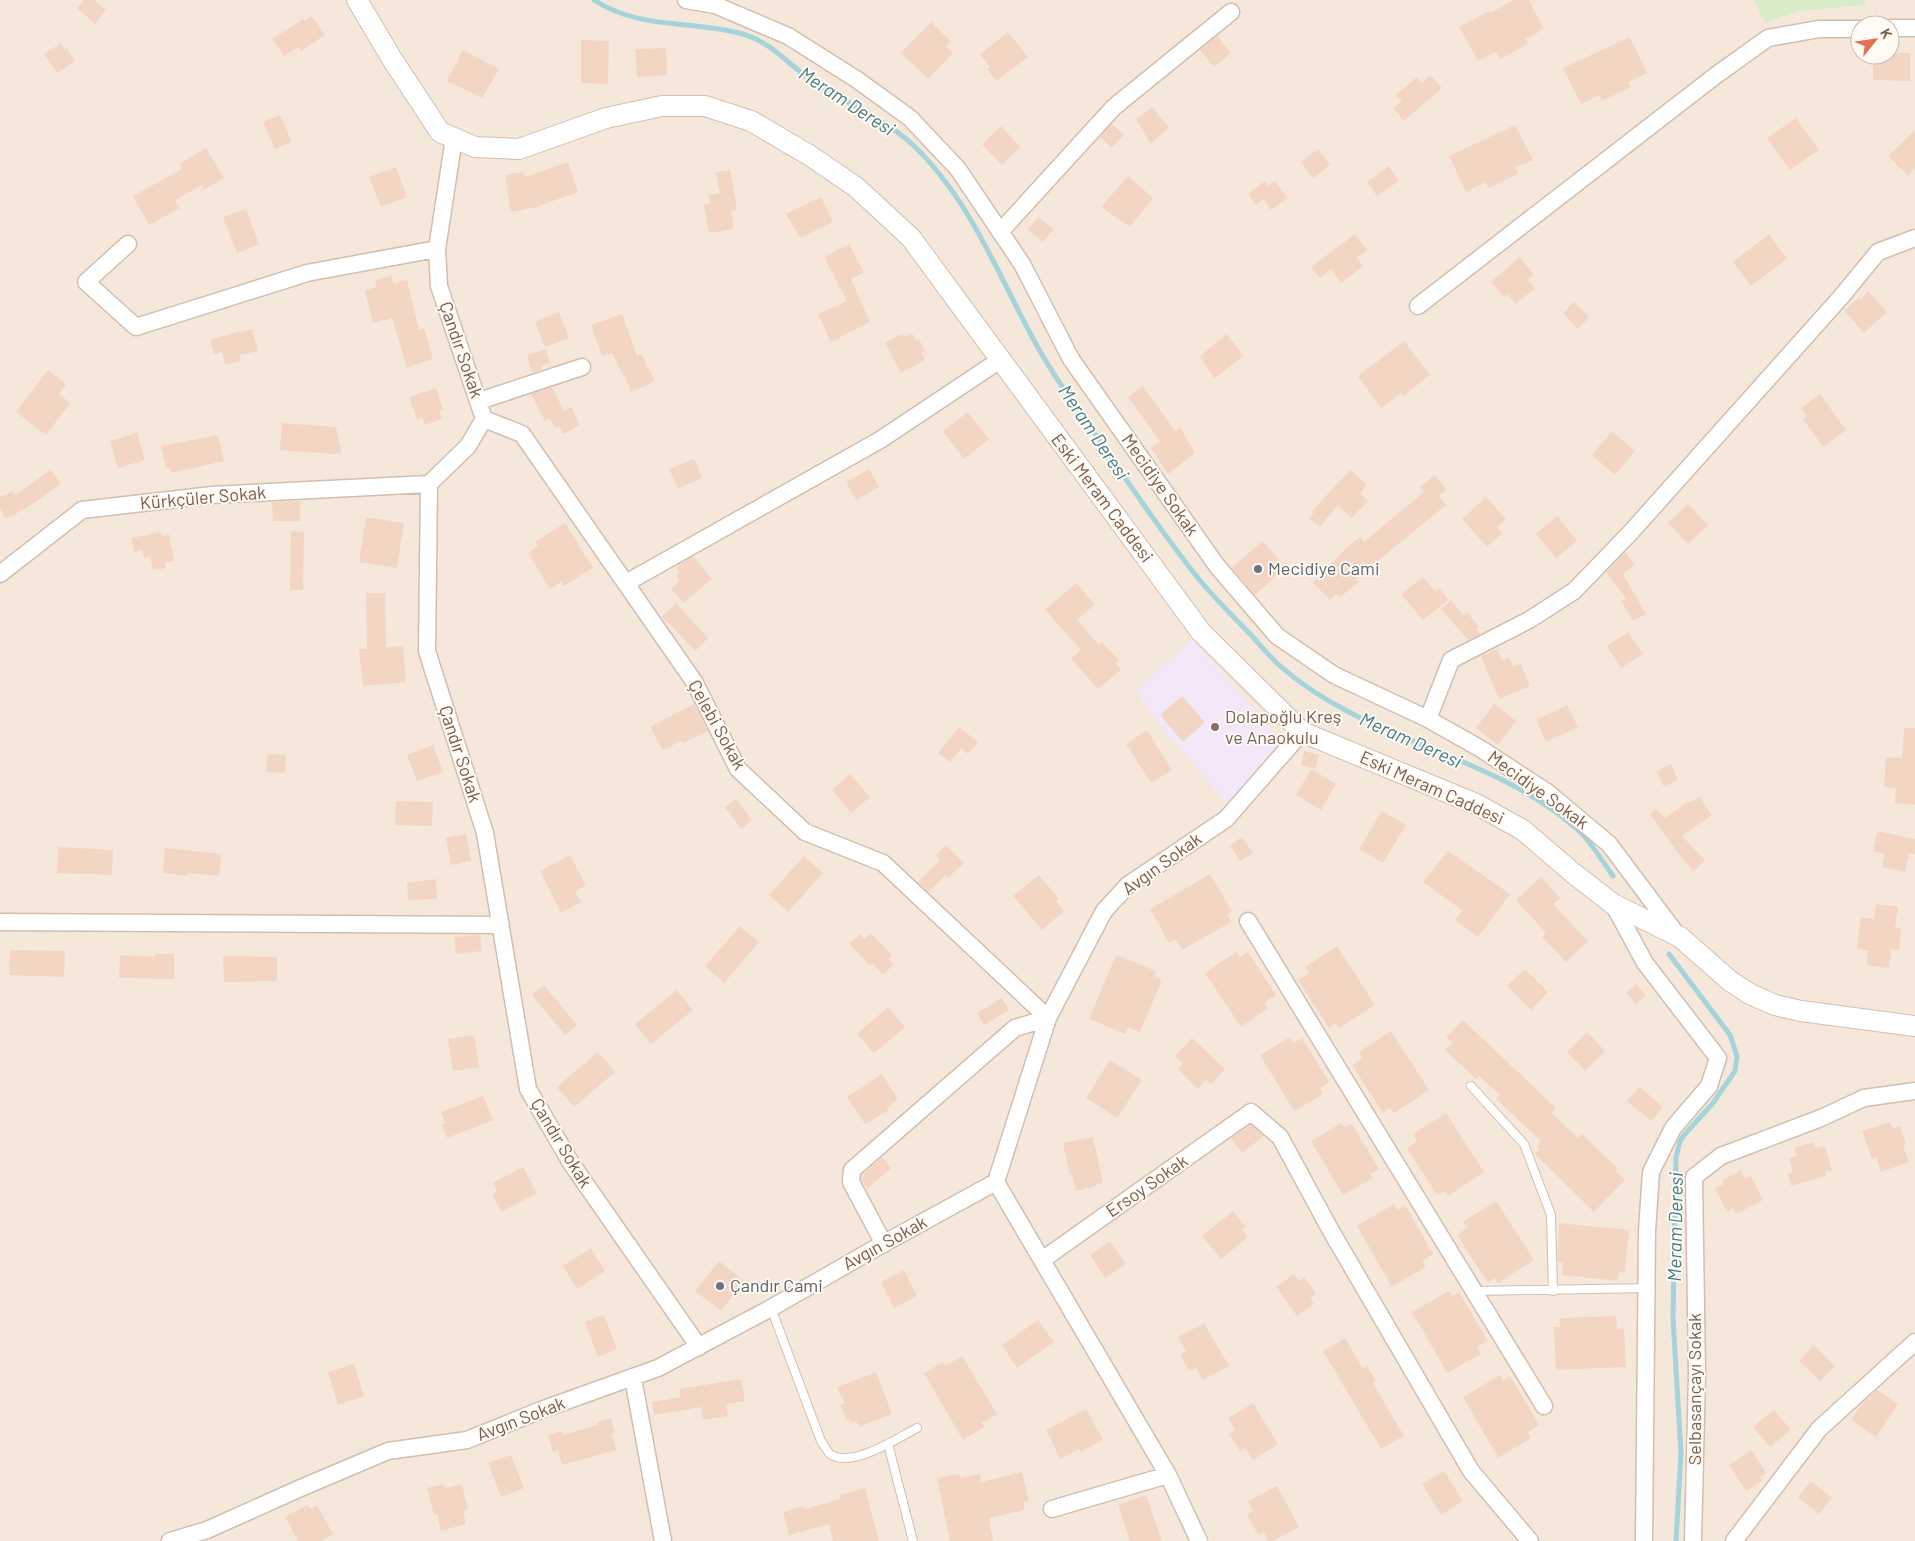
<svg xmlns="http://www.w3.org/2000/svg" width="1915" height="1541" viewBox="0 0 1915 1541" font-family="Barlow,sans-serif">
<rect width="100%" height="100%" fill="#fdf6ec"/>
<path fill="#f5e8da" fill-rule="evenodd" d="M0 0H1915V1541H0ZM1860 25H1890V55H1860Z"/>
<path fill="#f3e8fa" d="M1192 639 1276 735 1277 748 1268 760 1227 804 1155 718 1136 691Z"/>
<path fill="#d8ecc9" d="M1753 0H1864L1866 5 1798 11 1766 23Z"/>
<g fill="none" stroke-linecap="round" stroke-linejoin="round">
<path stroke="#a5d3da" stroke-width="5" d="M594 0C639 30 693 20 743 34 774 43 792 69 818 85 850 105 885 119 913 145 973 202 1001 283 1041 353 1060 386 1083 416 1104 447 1134 491 1164 536 1198 578 1214 598 1233 616 1251 635 1260 645 1269 656 1279 665 1366 743 1494 753 1579 831 1592 843 1602 861 1613 876
M1669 954 1730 1035 1737 1056 1735 1071 1713 1103 1684 1135 1680 1141 1676 1157 1673 1319 1681 1453 1676 1541"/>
</g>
<path fill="#f3d5c3" d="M84 0H94L106 10 95 24 77 8Z
M1514 0H1529L1544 29 1526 39 1528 44 1500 59 1496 52 1478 61 1459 27 1489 11 1490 13Z
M312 16 325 35 301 51 299 47 284 56 272 39 303 19 304 21Z
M931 22 951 41 946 46 953 53 928 79 901 53Z
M1008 32 1028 57 996 81 987 69 990 67 980 54Z
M1217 36 1231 53 1214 67 1200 50Z
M1630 37 1647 73 1628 82 1631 87 1602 101 1600 95 1581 104 1563 68Z
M581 40 609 41 608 84 581 83Z
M61 43 65 50 67 48 75 61 57 73 44 54Z
M666 48 667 75 637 77 635 49Z
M463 50 499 69 482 98 447 81Z
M1890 53H1910V81L1873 80V55H1890Z
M1430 75 1442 88 1404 121 1393 108 1402 101 1396 95 1417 77 1422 83Z
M1152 107 1169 127 1151 144 1136 119Z
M280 115 292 142 275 149 263 122Z
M1796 118 1819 150 1790 170 1767 138Z
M1112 124 1124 135 1112 148 1100 137Z
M1515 125 1533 160 1515 168 1518 174 1488 188 1486 182 1466 192 1449 156Z
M1001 126 1020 147 1002 165 982 144Z
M1915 130V168L1908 176 1888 156Z
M206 148 224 178 204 190 202 185 175 200 180 208 149 225 133 196 182 169 179 164Z
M1318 149 1330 165 1313 178 1301 162Z
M568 162 578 192 533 208 511 212 505 175 524 172 525 177Z
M1389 166 1399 181 1377 196 1367 182Z
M396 167 407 197 381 207 369 177Z
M730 170 737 210 731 211 734 229 709 233 704 205 710 204 709 195 720 193 716 172Z
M1128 176 1153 198 1130 227 1101 207Z
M1265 181 1268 186 1275 181 1288 198 1271 210 1264 199 1256 205 1248 194Z
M821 197 833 222 800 238 786 214Z
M246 209 259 244 237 253 223 217Z
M1038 217 1054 229 1043 242 1028 230Z
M1355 234 1367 250 1357 258 1363 266 1341 283 1331 269 1320 278 1311 267Z
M1769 234 1787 259 1751 286 1733 262Z
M849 244 864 272 851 279 870 322 831 342 818 314 847 301 824 257Z
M1520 257 1534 275 1528 280 1535 288 1516 304 1507 294 1504 297 1491 282Z
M392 276 393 283 407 280 419 330 424 328 433 359 407 367 392 318 373 323 365 290 377 287 375 280Z
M1868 291 1887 312 1864 333 1844 311 1859 297 1861 299Z
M1574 302 1589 317 1578 329 1563 313Z
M559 312 569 338 545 347 535 322Z
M622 314 637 356 641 354 655 381 632 392 612 353 602 356 591 325Z
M252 329 258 351 239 355 241 361 225 365 222 352 214 354 210 339Z
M912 333 916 341 919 339 925 351 921 353 925 360 901 373 885 343 902 334 904 337Z
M1227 334 1243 356 1214 379 1200 356Z
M1404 341 1430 375 1403 396 1401 393 1381 408 1358 376Z
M546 349 550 363 541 366 543 369 532 373 527 355Z
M48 370 66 384 59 394 70 403 46 435 16 412Z
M1143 386 1175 431 1180 427 1195 453 1168 474 1151 448 1160 441 1128 397Z
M552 387 564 411 571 407 580 425 564 434 559 426 555 428 549 418 545 421 531 394Z
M436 388 443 410 439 411 442 419 425 425 422 417 417 419 409 397Z
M1820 394 1846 430 1823 447 1803 419 1807 416 1801 408Z
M968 412 989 439 964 459 943 431Z
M282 423 336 427 341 453 333 454 280 450Z
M1612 431 1635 451 1615 475 1592 455Z
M137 433 145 460 118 468 110 441Z
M218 435 224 461 171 473 170 467 166 468 161 446Z
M694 459 702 478 678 488 669 469Z
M869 469 879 487 856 500 846 482Z
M51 470 61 484 25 509 5 519 0 508V497L13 491 15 495Z
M1350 470 1367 485 1360 493 1368 501 1352 518 1338 505 1320 527 1309 518 1314 512 1312 511Z
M1435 475 1447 490 1439 496 1446 505 1356 579 1359 582 1340 597 1336 594 1330 600 1313 583 1346 548 1360 537 1364 542 1424 492 1420 487Z
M1486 497 1506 519 1497 527 1502 533 1487 547 1462 519Z
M300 501V521H273L272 502Z
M1688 504 1708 525 1688 544 1668 523Z
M1557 516 1577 541 1556 558 1536 534Z
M366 517 404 523 397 568 359 562Z
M565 523 593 568 564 586 561 582 550 589 528 553 538 546 535 542Z
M291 531 304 532 303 590H290Z
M161 532 162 536 169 534 174 561 165 562 166 568 153 570 150 556 144 558 142 550 134 552 131 538Z
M1262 541 1286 567 1255 595 1232 568Z
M1625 552 1635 565 1623 574 1646 614 1633 621 1621 601 1626 599 1606 572Z
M693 556 712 579 683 603 671 588 680 581 676 576 680 573 676 567Z
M1423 577 1435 591 1439 588 1448 600 1423 620 1401 594Z
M1076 583 1095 604 1077 620 1099 645 1102 642 1119 660 1116 663 1121 670 1098 689 1071 659 1081 650 1045 610Z
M366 593H385L386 647 403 646 406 682 363 686 359 649H367Z
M1451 600 1463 615 1467 612 1479 627 1476 630 1480 634 1468 640 1441 609Z
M676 603 708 638 695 651 662 616Z
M1628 632 1643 654 1621 668 1607 646Z
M1497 649 1502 660 1509 657 1513 667 1521 664 1530 686 1499 699 1481 656Z
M1182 696 1205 722 1183 742 1160 715Z
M694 704 708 731 683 743 681 741 663 750 650 727Z
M1494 704 1516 721 1498 745 1476 728Z
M1567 705 1578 727 1546 742 1536 720Z
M959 727 978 742 968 754 962 748 950 762 938 753Z
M1904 728H1915V805L1895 803 1896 788 1884 787 1886 757 1902 758Z
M1147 730 1172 770 1151 783 1126 744Z
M433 745 443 772 417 781 407 755Z
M1304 751 1319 755 1315 769 1301 765Z
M267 754 286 755 285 773 266 772Z
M1671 764 1678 780 1664 787 1656 771Z
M1311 769 1336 784 1321 810 1296 795Z
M850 774 870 797 851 813 832 790Z
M1699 796 1712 815 1682 836 1705 860 1694 871 1680 856 1650 814 1656 809 1665 818 1689 801 1690 803Z
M736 799 752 820 741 829 725 807Z
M396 801 433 802 432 826 395 825Z
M1382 811 1406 825 1383 863 1359 849Z
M1877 831 1915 839V854L1909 853 1905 872 1882 867 1885 854 1873 851Z
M466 834 471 861 451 865 446 838Z
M1242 837 1253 853 1240 861 1230 845Z
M946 845 964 863 948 878 945 875 929 892 918 882 940 860 936 855Z
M58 847 113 850 112 875 57 873Z
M165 848 221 854 219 876 187 873 186 876 163 873Z
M1448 851 1510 894 1478 937 1455 920 1462 910 1423 882Z
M570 855 586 886 575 891 581 902 561 913 540 871Z
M804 856 823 873 788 912 769 895Z
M1210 874 1232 911 1227 914 1231 922 1182 950 1176 939 1169 943 1150 909Z
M1039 875 1059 899 1056 901 1064 911 1042 930 1013 896Z
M1541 877 1560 898 1553 904 1588 941 1566 962 1542 937 1546 933 1516 900Z
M436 879 437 899 408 900 407 883Z
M1876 904 1898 907 1895 928 1901 929 1899 950 1891 949 1889 968 1866 965 1868 951 1857 949 1861 917 1874 919Z
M740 926 759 942 724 983 705 966Z
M871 933 892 955 888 959 893 965 883 975 872 963 870 966 849 944 860 934 864 939Z
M480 935 482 951 456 954 454 937Z
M1337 946 1375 1005 1339 1028 1336 1023 1329 1028 1298 980 1309 973 1305 967Z
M10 950 65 951 64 977 9 975Z
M1236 952 1240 957 1248 952 1276 995 1264 1003 1268 1008 1241 1027 1205 973Z
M155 954H174V979L119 978 120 955 155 957Z
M1116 955 1156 971 1154 977 1162 980 1140 1032 1128 1027 1125 1034 1089 1019Z
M223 956 277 957V981L224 982Z
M1525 969 1548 992 1531 1010 1507 986Z
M1636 984 1646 995 1636 1004 1626 993Z
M544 985 577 1025 565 1035 532 995Z
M677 990 693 1010 651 1044 635 1024Z
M1002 998 1009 1010 984 1025 977 1013Z
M888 1007 905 1027 874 1053 857 1034Z
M1463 1020 1556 1108 1552 1113 1578 1138 1582 1134 1618 1169 1615 1170 1625 1180 1594 1212 1535 1154 1540 1149 1537 1146 1541 1141 1496 1099 1500 1095 1479 1076 1476 1079 1445 1050 1452 1043 1446 1037Z
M1391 1031 1429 1090 1394 1113 1390 1108 1383 1113 1352 1065 1363 1058 1359 1052Z
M1587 1032 1605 1051 1585 1071 1567 1052Z
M474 1035 479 1067 453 1071 448 1039Z
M1290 1037 1294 1043 1302 1038 1329 1082 1320 1088 1323 1094 1294 1111 1260 1055Z
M1192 1038 1225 1069 1211 1084 1206 1080 1198 1089 1178 1069 1183 1064 1175 1056Z
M598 1052 615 1072 574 1107 557 1087Z
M1110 1060 1142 1080 1117 1118 1086 1098Z
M882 1074 898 1099 887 1107 889 1110 865 1124 847 1097Z
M1640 1087 1663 1107 1651 1121 1627 1101Z
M483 1096 493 1120 447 1138 442 1125 445 1123 441 1112Z
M1446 1113 1484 1172 1448 1196 1445 1191 1437 1195 1407 1148 1417 1141 1413 1134Z
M1890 1122 1893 1129 1900 1126 1906 1144 1903 1145 1909 1162 1881 1172 1876 1157 1872 1159 1862 1131Z
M1341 1123 1344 1128 1352 1124 1379 1169 1370 1174 1373 1178 1343 1195 1311 1141Z
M1250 1125 1264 1136 1242 1153 1231 1138Z
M1093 1137 1103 1183 1096 1184V1186L1076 1191 1072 1174 1070 1175 1063 1143Z
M1813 1142 1815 1148 1825 1146 1832 1170 1825 1172 1826 1176 1791 1186 1788 1174 1793 1172 1789 1158 1797 1156 1794 1148Z
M882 1157 891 1168 868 1188 861 1180 862 1175Z
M523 1167 537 1193 501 1212 492 1194 497 1191 493 1183Z
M1741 1170 1745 1179 1751 1176 1763 1200 1736 1214 1733 1208 1727 1212 1715 1188 1724 1184 1722 1180Z
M1496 1201 1534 1260 1498 1283 1495 1278 1488 1283 1457 1235 1467 1228 1463 1222Z
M1394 1204 1397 1210 1405 1205 1433 1254 1422 1261 1426 1267 1392 1287 1357 1226Z
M1233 1211 1246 1227 1242 1230 1248 1237 1221 1259 1202 1236Z
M1559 1223 1629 1230 1625 1273 1619 1272 1618 1281 1562 1275 1563 1263 1558 1262Z
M1110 1241 1126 1264 1105 1278 1090 1255Z
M591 1248 605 1271 577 1289 563 1266Z
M719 1261 744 1281 721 1311 695 1291Z
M904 1270 917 1296 894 1308 881 1282Z
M1294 1274 1299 1281 1304 1277 1316 1294 1310 1298 1314 1304 1297 1316 1276 1287Z
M1449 1291 1452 1296 1459 1292 1488 1341 1477 1347 1481 1354 1447 1373 1412 1312Z
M604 1315 617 1349 598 1357 585 1322Z
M1616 1316 1617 1329 1624 1328 1626 1367 1556 1370 1554 1327H1560L1559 1318Z
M1038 1320 1054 1342 1017 1368 1002 1345Z
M1204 1323 1229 1366 1203 1380 1196 1368 1189 1371 1180 1355 1186 1351 1178 1337Z
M1345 1338 1363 1369 1367 1366 1376 1381 1373 1383 1404 1436 1381 1449 1323 1351Z
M1814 1345 1835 1366 1820 1381 1799 1361Z
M962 1356 997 1414 982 1423 984 1427 963 1440 924 1373 943 1362 945 1366Z
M354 1364 364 1396 338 1405 328 1372Z
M876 1372 892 1414 859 1427 856 1421 852 1423 850 1419 847 1421 840 1404 844 1403 837 1387Z
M1500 1375 1503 1381 1510 1376 1539 1425 1528 1432 1531 1438 1498 1458 1463 1397Z
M741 1379 745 1401 726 1404 728 1416 703 1420 701 1407 654 1415 652 1402 681 1397 679 1389Z
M1877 1390 1898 1404 1876 1437 1851 1420 1862 1404Z
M1253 1403 1278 1444 1253 1460 1245 1448 1240 1451 1229 1434 1235 1430 1228 1418Z
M1086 1409 1103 1440 1080 1452 1079 1449 1060 1459 1046 1430Z
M1774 1410 1791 1430 1770 1447 1753 1427Z
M611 1418 615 1433 612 1434 616 1450 562 1465 558 1450 553 1452 548 1435 562 1431 563 1435 598 1425 597 1422Z
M1752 1450 1766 1473 1760 1477 1762 1481 1746 1491 1729 1465Z
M511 1455 524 1488 501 1497 488 1463Z
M1444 1471 1463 1501 1441 1515 1422 1484Z
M1022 1472 1029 1501 1023 1502 1025 1510 989 1518 993 1541H950L937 1478 959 1474 960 1478 980 1474 981 1482Z
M1811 1481 1832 1498 1819 1514 1798 1497Z
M444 1484 445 1488 462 1484 468 1510 463 1511 466 1524 441 1531 437 1514 434 1515 427 1488Z
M1277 1486 1299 1527 1272 1541H1268L1264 1532 1258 1535 1247 1514 1253 1511 1248 1501Z
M865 1488 879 1541H833L829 1524 789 1535 783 1512 803 1506 804 1509 841 1499 840 1495Z
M1146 1495 1162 1541H1130L1118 1505Z
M307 1505 310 1509 317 1505 333 1534 321 1541H298L285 1517Z"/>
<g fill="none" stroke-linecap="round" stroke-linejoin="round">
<g stroke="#d1beb0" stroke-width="10">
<path id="service" d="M1471 1086 1524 1144 1551 1215 1553 1291
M1474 1291 1647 1288
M771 1308 821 1441C824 1445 827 1451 830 1454 851 1469 898 1438 917 1428
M888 1444 913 1541"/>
</g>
<g stroke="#d1beb0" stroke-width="19">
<path id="minor" d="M686 0 715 5 788 36 856 79 910 118 958 169 1022 264 1071 359 1217 566 1277 636 1334 675 1428 719 1481 749 1547 792 1609 844 1678 936
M1890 28H1915
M454 138 437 249 439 286 484 419 468 446 429 484 427 651 485 833 528 1089 571 1163 699 1347
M1000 232 1114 107 1231 12
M128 244 86 282 136 327 307 273 437 249
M1418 306 1715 76 1768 38 1819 29H1860
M479 401 582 367
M484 419 522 434 695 683 738 769 805 832 883 863 1048 1018 1015 1028 852 1170 851 1182 884 1244
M0 574 82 510 212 495 429 484
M626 583 880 440 1000 360
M1428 719 1451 660 1529 620 1574 591 1631 532 1841 297 1878 252 1915 238
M1613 904 1645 963 1718 1058 1709 1086 1673 1128 1651 1172 1647 1231 1644 1541
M1248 921 1544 1406
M0 922 501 925
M996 1182 1168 1475 1199 1541
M1042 1260 1251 1112 1280 1137 1331 1231 1471 1471 1530 1541
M633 1378 663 1541
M1052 1509 1168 1475
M170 1541 207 1530 303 1487 388 1451 467 1440 541 1410 658 1368 771 1308 881 1245 996 1182 1048 1018 1104 911 1128 885 1226 819 1302 732
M1693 1541 1697 1374 1694 1177 1721 1156 1821 1118 1864 1098 1915 1091
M1734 1541 1819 1429 1915 1342"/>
</g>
<g stroke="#d1beb0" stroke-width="22">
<path id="tertiary" d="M357 0 392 59 440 132 475 147 519 149 606 118 662 106H705L751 121 809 155 856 187 911 238 1201 632 1302 732 1476 804 1523 830 1573 873 1613 904 1680 937 1730 981 1750 994 1775 1005 1801 1011 1915 1026"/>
</g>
<use href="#service" stroke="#fff" stroke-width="8"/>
<use href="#minor" stroke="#fff" stroke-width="16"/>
<use href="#tertiary" stroke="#fff" stroke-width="20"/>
</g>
<g fill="#6b7280" stroke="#fffaf3" stroke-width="2">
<circle cx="1258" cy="569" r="5"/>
<circle cx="720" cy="1286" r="5"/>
</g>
<circle fill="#8d6e63" stroke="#fffaf3" stroke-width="2" cx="1215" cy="727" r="5"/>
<g text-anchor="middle" stroke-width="4" stroke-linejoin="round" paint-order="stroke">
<g font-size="18" fill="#7a5c4d" stroke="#fffaf3">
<text transform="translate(461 350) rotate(71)" y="6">Çandır Sokak</text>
<text transform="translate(1160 485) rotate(55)" y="6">Mecidiye Sokak</text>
<text transform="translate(203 498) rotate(-5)" y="6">Kürkçüler Sokak</text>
<text transform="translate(1102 498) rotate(53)" y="6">Eski Meram Caddesi</text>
<text transform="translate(717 725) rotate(61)" y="6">Çelebi Sokak</text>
<text transform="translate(460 754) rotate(72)" y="6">Çandır Sokak</text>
<text transform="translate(1432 788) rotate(24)" y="6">Eski Meram Caddesi</text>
<text transform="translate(1538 790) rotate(36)" y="6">Mecidiye Sokak</text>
<text transform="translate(1162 864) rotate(-36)" y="6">Avgın Sokak</text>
<text transform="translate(561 1143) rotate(59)" y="6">Çandır Sokak</text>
<text transform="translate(1147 1186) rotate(-35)" y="6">Ersoy Sokak</text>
<text transform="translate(885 1243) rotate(-29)" y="6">Avgın Sokak</text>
<text transform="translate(1695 1389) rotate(-90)" y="6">Selbasançayı Sokak</text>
<text transform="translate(521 1419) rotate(-21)" y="6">Avgın Sokak</text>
</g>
<g font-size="18" fill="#5b616d" stroke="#fffaf3" text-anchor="start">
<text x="1268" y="575">Mecidiye Cami</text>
<text x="730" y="1292">Çandır Cami</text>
</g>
<g font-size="18" fill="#785e54" stroke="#fffaf3" text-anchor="start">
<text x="1225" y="723">Dolapoğlu Kreş<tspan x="1225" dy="21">ve Anaokulu</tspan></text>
</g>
<g font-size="19" font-style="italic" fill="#437c86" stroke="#fffaf3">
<text transform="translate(847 101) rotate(33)" y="7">Meram Deresi</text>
<text transform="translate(1094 432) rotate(56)" y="7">Meram Deresi</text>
<text transform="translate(1411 740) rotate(24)" y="7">Meram Deresi</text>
<text transform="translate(1675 1227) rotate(-89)" y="7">Meram Deresi</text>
</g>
</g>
<g transform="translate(1875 40) rotate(60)"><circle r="24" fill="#fffaf3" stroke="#cabbb1"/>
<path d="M0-4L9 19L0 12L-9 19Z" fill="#e76f51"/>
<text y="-8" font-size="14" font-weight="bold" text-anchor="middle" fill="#7a5c4d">K</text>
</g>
</svg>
